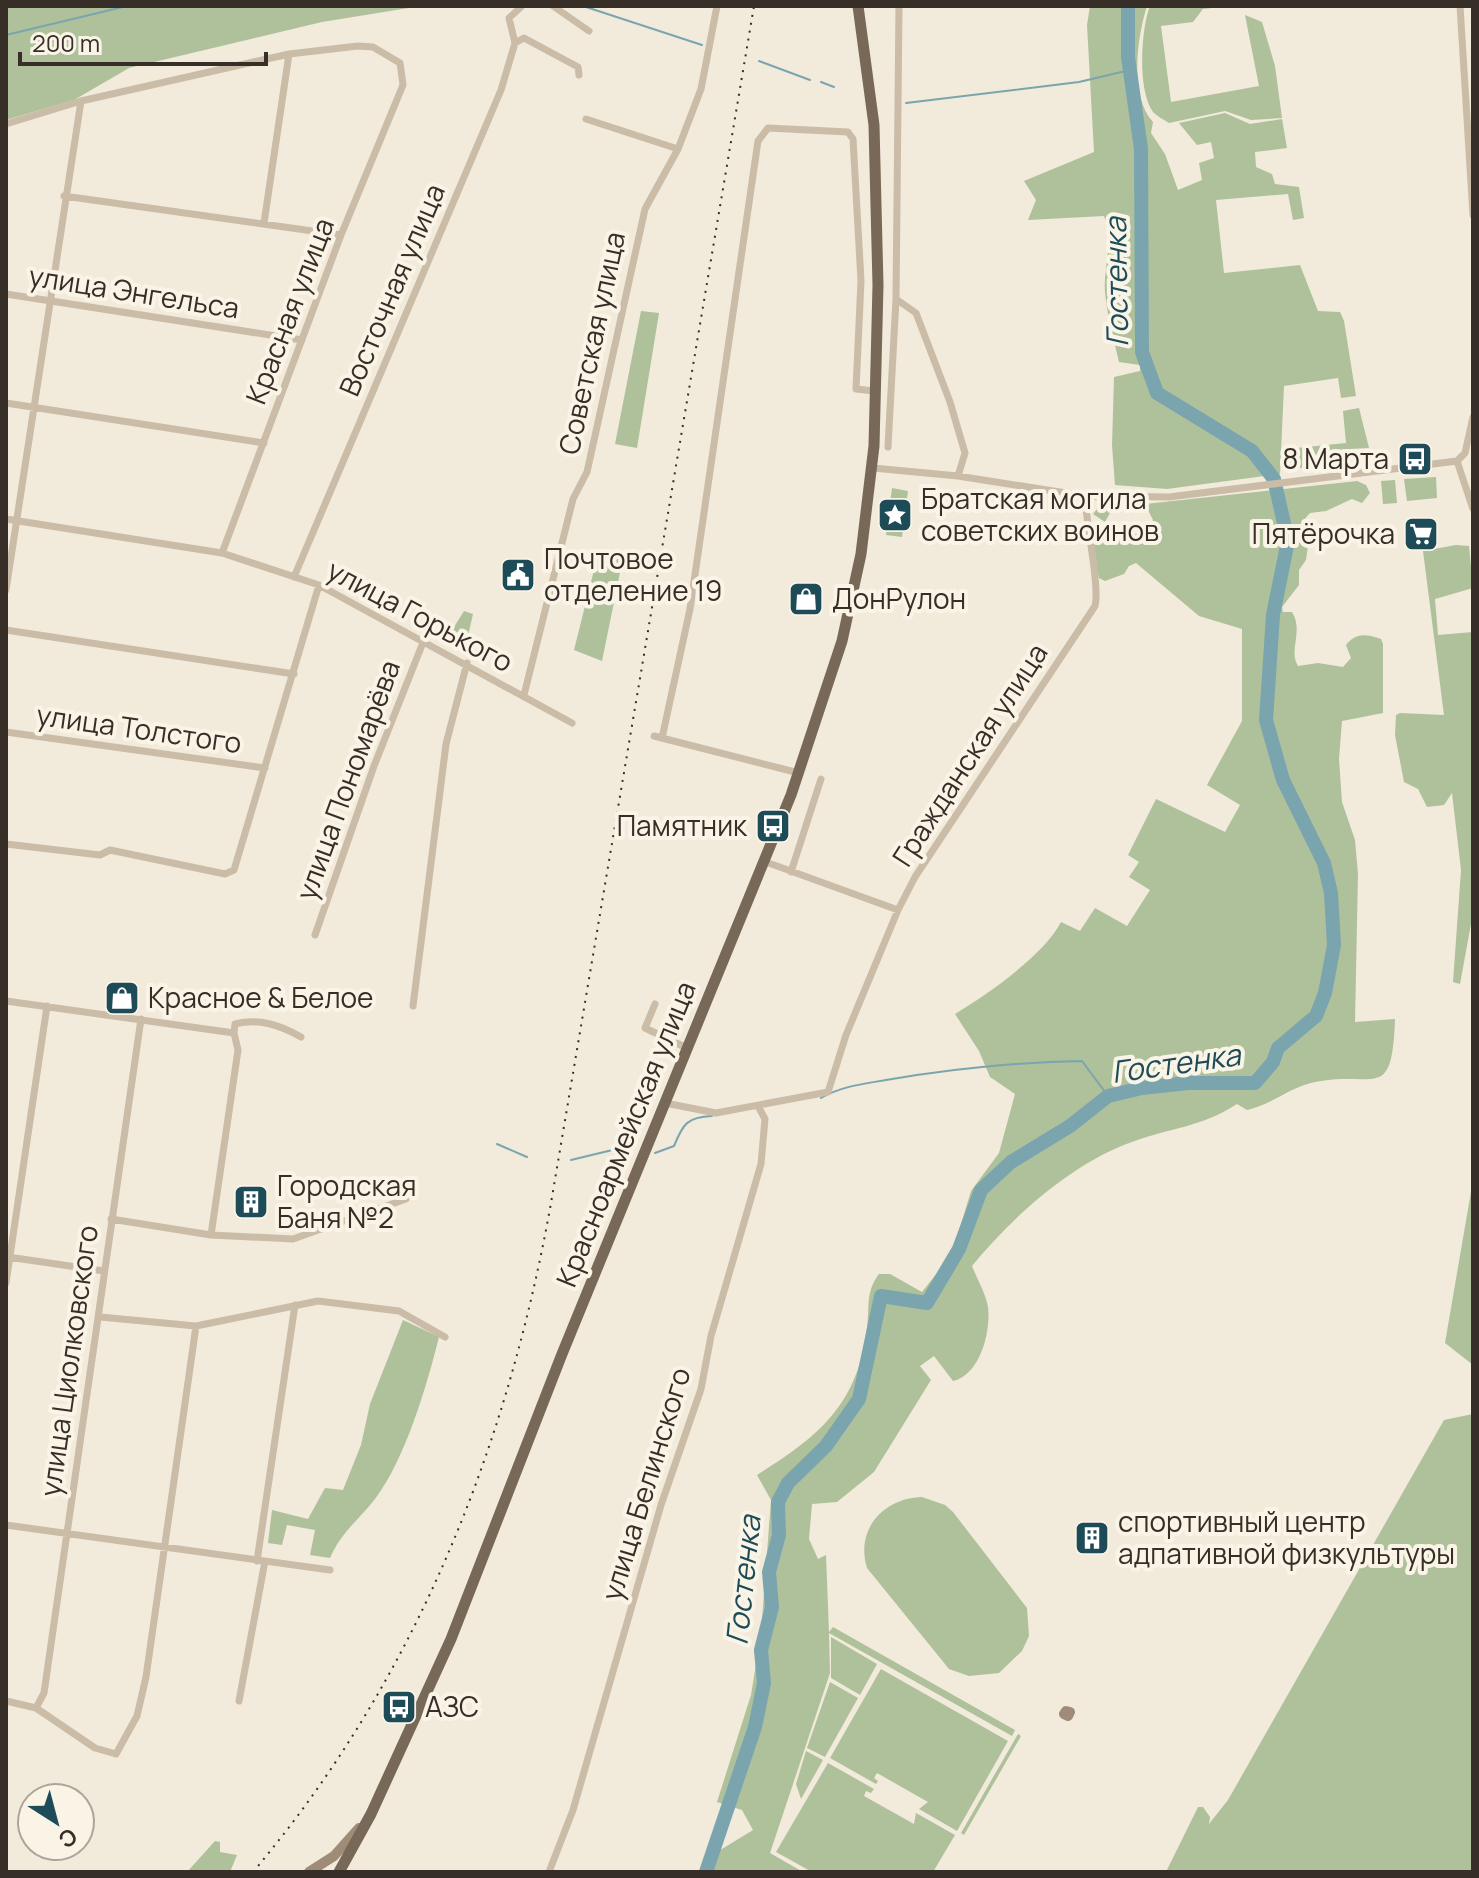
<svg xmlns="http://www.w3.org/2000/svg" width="1479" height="1878" viewBox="0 0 1479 1878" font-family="Manrope,sans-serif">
<rect width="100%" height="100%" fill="#f2eadb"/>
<path fill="#aec19b" d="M6 6H421L322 22 129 68 74 100 6 120Z
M1090 6H1147C1137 37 1129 96 1153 122L1151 133 1165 154 1178 190 1202 180 1199 163 1214 158 1211 142 1197 145 1179 123 1225 113 1250 124 1282 119 1287 148 1255 152 1256 167 1272 174 1275 184 1299 187 1304 218 1293 220 1288 194 1216 200 1224 273 1300 265 1318 311 1340 312 1344 321 1356 396 1341 398 1338 378 1284 386 1280 474 1167 489 1115 485 1112 445 1114 377 1140 371V365L1119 362C1114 340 1107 315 1105 292 1103 266 1115 241 1104 216L1028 220 1036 200 1024 181 1094 152 1087 25Z
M1150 6H1230L1203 9 1193 22 1161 26 1171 102 1259 86 1245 15 1262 22 1275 66 1282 118 1251 120 1225 111 1169 123C1164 120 1157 116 1153 112 1137 90 1141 29 1150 6Z
M641 311 659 313 637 448 615 444Z
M1359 408 1369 448 1330 450 1332 466 1282 469 1287 449 1346 443 1343 411Z
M1436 477 1437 498 1407 501 1404 479Z
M1395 480 1397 503 1383 504 1381 481Z
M1357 481 1366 485 1370 493 1362 503 1352 499 1326 511 1310 513 1301 523 1308 546 1306 560 1299 570V585L1282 607 1283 612H1292C1304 631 1288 650 1298 666L1318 663 1343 667 1351 658 1346 645C1356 632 1367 634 1381 639L1383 644V713L1342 721 1339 759 1342 802 1355 840 1358 874 1355 1022 1395 1019C1392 1104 1376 1070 1315 1082 1290 1087 1271 1105 1247 1110L1237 1104C1199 1128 1173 1127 1132 1142 1072 1163 1011 1218 972 1266 977 1279 986 1294 988 1307 991 1332 980 1375 953 1381L934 1356 920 1366 931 1380 874 1472 837 1502 812 1504 809 1539 818 1559 826 1555 829 1632 833 1627 1015 1730 1012 1736 829 1633 830 1673 770 1853 803 1872H710L717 1852 753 1830 742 1810 717 1802 751 1695 761 1633 771 1500 757 1475C819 1436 858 1405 867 1327 870 1306 865 1293 879 1274H890L922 1292 952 1254 971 1191 999 1153 1015 1094 990 1077 979 1051 955 1014C988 994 1043 956 1061 922L1080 931 1095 908 1127 926 1150 890 1129 877 1139 862 1128 855 1156 799 1225 832 1240 805 1207 785 1242 721V629L1199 616 1136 563 1129 566 1124 574 1105 581 1099 578 1088 528 1111 544 1146 530 1153 520 1145 504Z
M892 488 908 491 902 537 886 535Z
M1116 502 1105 522 1093 514 1102 503Z
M1456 545 1469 546 1473 588 1435 599 1438 635 1473 632V913L1460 984 1453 982 1461 870 1452 793 1444 805 1427 807 1418 789 1404 782 1395 735 1396 715 1400 713 1444 715 1423 551Z
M599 550 623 558 602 661 574 650Z
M464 611 473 614 466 645 449 635Z
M1473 1180V1365L1445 1343Z
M403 1320 439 1337C427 1385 405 1460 375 1499 357 1522 342 1531 330 1558L310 1555 315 1530 287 1525 282 1545 268 1543 272 1510 308 1519 325 1488 343 1490 361 1445 370 1404Z
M1473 1414V1872H1166L1198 1807H1203L1210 1817 1209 1824 1228 1800 1444 1420Z
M922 1497 945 1505 953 1512 1027 1608 1029 1636 1022 1651 999 1673 969 1676 949 1669 867 1568C855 1529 884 1498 922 1497Z
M831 1637 877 1664 860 1695 831 1678Z
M881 1669 1008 1741 957 1831 919 1809 928 1802 877 1773 874 1778 878 1781 876 1784 830 1758Z
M830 1682 858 1698 825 1757 807 1748Z
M1018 1734 1021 1736 964 1835 961 1833Z
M806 1751 823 1760 801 1799 796 1784Z
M828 1763 874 1789 871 1793 866 1791 864 1796 914 1824 916 1813 955 1835 933 1872H812L776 1852Z
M215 1841 220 1842V1852L237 1855 230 1872H187Z"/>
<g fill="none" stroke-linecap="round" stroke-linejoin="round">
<path stroke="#7aa5af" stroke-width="2" d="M583 6 702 45
M6 35 127 6
M759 61 810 80
M821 82 834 87
M906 103 1079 82 1130 70
M821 1098C842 1086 863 1084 886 1080 952 1069 1015 1062 1082 1061L1108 1096
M497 1144 527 1157
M655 1153 674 1146C683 1124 687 1117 712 1116
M571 1160 629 1146"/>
<path stroke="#7aa5af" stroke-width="14" d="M706 1872 755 1727 764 1683 761 1650 772 1607 769 1572 779 1535 778 1502 788 1483 826 1446 859 1399 881 1296 927 1303 959 1249 981 1190 1011 1162 1070 1126 1108 1096 1142 1088 1188 1083H1255L1273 1062 1278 1048 1316 1016 1325 993 1334 945 1331 893 1324 863 1283 780 1266 720 1273 615 1288 541 1274 479 1252 451 1157 393 1142 352 1141 149 1128 57V6"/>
<path stroke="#cabca7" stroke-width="7" d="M553 6 589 31
M899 6 896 299 916 313 950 402 965 453 958 476
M1460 6 1473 215
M515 43 524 38 578 67 579 75
M586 119 678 149
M6 124 81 101 289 54 358 46 373 47 400 63 403 85 341 235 222 553
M64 196 341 235
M264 223 289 54
M6 294 302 340
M6 403 264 443
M888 447 896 299
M1457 461 1473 509
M1457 461 1465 453 1473 417
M873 468 958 476 1085 496 1169 497 1457 461
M6 519 222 553 319 585 572 723
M294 577 501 90 515 43 509 18 522 6
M6 590 81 101
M6 630 294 674
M524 695 573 499 587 472 645 209 678 149 701 89 717 6
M6 732 265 768
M654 736 799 773
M662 738 690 609 758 141 768 128 848 132 853 139 861 281 856 389 874 391
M6 844 100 855 110 850 225 874 234 870 319 585
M763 861 898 910
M791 872 821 779
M315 935 374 766 424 640
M6 1001 234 1033
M655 1004 645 1028 687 1048
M413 1006 446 744 467 663
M234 1033 235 1024C259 1018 280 1025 301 1037
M665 1103 716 1113 828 1092 846 1035 898 910 915 877 1095 606C1100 586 1086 525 1085 496
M111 1219 211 1235 293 1239 406 1199
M211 1235 238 1050 234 1033
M8 1257 104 1271
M6 1283 47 1006
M100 1317 196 1326 318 1301 399 1311 445 1337
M6 1525 330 1570
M257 1561 295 1305
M6 1701 36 1708 95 1748 116 1754 137 1716 146 1677 196 1326
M239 1701 265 1561
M36 1708 44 1693 141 1019
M549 1872 573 1810 661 1505 701 1389 711 1336 761 1164 765 1119 758 1106"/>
<path stroke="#9e8b78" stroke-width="10" d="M1066 1711 1070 1712 1068 1716 1064 1714Z
M309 1872 334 1856 359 1828"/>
<path stroke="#786858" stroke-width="11" d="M339 1872 371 1814 451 1639 562 1354 791 795 842 641 861 554 874 446 878 285 874 125 858 6"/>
<path stroke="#362e27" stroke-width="2" stroke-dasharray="2 6" stroke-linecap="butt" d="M253 1872C415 1680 507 1449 551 1203L754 6"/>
</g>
<defs>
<g id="bus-square" transform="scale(1.8)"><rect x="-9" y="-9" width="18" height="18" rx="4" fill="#1d4b58" stroke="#faf4e7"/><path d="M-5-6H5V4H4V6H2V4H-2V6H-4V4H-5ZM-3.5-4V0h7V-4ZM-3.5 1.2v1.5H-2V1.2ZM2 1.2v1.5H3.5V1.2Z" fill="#fff"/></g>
<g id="sight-square" transform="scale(1.8)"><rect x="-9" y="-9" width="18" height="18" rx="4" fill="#1d4b58" stroke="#faf4e7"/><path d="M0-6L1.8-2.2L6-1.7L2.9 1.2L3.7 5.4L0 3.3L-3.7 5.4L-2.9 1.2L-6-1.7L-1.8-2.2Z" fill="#fff"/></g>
<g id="supermarket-square" transform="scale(1.8)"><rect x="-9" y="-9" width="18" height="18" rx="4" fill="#1d4b58" stroke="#faf4e7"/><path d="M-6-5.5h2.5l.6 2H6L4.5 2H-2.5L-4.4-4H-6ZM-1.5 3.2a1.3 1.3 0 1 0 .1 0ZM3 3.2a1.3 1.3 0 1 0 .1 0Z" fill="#fff"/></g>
<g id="civic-square" transform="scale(1.8)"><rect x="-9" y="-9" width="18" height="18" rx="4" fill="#1d4b58" stroke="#faf4e7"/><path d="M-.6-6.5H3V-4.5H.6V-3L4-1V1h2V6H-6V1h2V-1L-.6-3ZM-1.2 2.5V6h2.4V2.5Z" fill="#fff"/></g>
<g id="shop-square" transform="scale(1.8)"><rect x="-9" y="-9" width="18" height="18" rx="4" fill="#1d4b58" stroke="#faf4e7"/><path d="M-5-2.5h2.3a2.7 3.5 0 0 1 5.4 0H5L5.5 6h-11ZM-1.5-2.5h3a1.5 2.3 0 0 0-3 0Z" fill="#fff"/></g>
<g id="building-square" transform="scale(1.8)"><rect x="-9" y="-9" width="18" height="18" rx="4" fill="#1d4b58" stroke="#faf4e7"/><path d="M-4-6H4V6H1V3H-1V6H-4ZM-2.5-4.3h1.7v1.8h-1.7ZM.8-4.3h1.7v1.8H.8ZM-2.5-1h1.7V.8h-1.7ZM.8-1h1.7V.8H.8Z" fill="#fff"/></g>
</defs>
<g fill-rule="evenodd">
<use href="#bus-square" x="1415" y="459"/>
<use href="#sight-square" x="895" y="515"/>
<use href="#supermarket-square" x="1421" y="534"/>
<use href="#civic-square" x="518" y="575"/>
<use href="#shop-square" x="806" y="599"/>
<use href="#bus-square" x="773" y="826"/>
<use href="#shop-square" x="122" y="998"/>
<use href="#building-square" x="251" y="1202"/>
<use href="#building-square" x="1092" y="1538"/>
<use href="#bus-square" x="399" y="1707"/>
</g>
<g text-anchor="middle" stroke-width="8" stroke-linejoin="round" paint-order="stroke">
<g font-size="28" fill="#362e27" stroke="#faf4e7">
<text transform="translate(392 290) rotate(-67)" y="10">Восточная улица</text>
<text transform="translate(134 292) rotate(9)" y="10">улица Энгельса</text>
<text transform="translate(290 311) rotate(-69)" y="10">Красная улица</text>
<text transform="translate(592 343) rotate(-78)" y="10">Советская улица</text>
<text transform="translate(420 616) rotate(28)" y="10">улица Горького</text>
<text transform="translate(139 729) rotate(8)" y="10">улица Толстого</text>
<text transform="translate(970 755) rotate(-57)" y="10">Гражданская улица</text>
<text transform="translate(348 780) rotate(-70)" y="10">улица Пономарёва</text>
<text transform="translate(626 1134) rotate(-68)" y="10">Красноармейская улица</text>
<text transform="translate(69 1361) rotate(-82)" y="10">улица Циолковского</text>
<text transform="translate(646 1484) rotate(-73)" y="10">улица Белинского</text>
</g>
<g font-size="28" fill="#362e27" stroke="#faf4e7" text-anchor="start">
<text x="1389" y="469" text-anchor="end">8 Марта</text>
<text x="921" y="509">Братская могила<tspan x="921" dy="32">советских воинов</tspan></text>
<text x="1395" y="544" text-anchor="end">Пятёрочка</text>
<text x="544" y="569">Почтовое<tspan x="544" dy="32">отделение 19</tspan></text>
<text x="832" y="609">ДонРулон</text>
<text x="747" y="836" text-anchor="end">Памятник</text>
<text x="148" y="1008">Красное &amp; Белое</text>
<text x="277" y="1196">Городская<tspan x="277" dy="32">Баня №2</tspan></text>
<text x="1118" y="1532">спортивный центр<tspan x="1118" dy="32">адпативной физкультуры</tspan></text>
<text x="425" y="1717">АЗС</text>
</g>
<g font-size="30" font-style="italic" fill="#1d4b58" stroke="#faf4e7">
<text transform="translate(1117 282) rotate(-91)" y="10">Гостенка</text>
<text transform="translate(1176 1064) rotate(-8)" y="10">Гостенка</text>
<text transform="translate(744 1580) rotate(-84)" y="10">Гостенка</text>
</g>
</g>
<rect width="1479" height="1878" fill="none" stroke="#362e27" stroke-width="16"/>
<g transform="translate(56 1822) rotate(144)"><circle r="38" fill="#faf4e7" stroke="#aca59a" stroke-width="2"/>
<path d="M0-6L14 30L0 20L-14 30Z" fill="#1d4b58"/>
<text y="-12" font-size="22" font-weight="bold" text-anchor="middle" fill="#362e27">С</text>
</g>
<path d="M20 52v12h246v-12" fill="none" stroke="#362e27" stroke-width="4"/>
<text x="32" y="52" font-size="24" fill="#362e27" stroke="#faf4e7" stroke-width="6" paint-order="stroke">200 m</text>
</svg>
